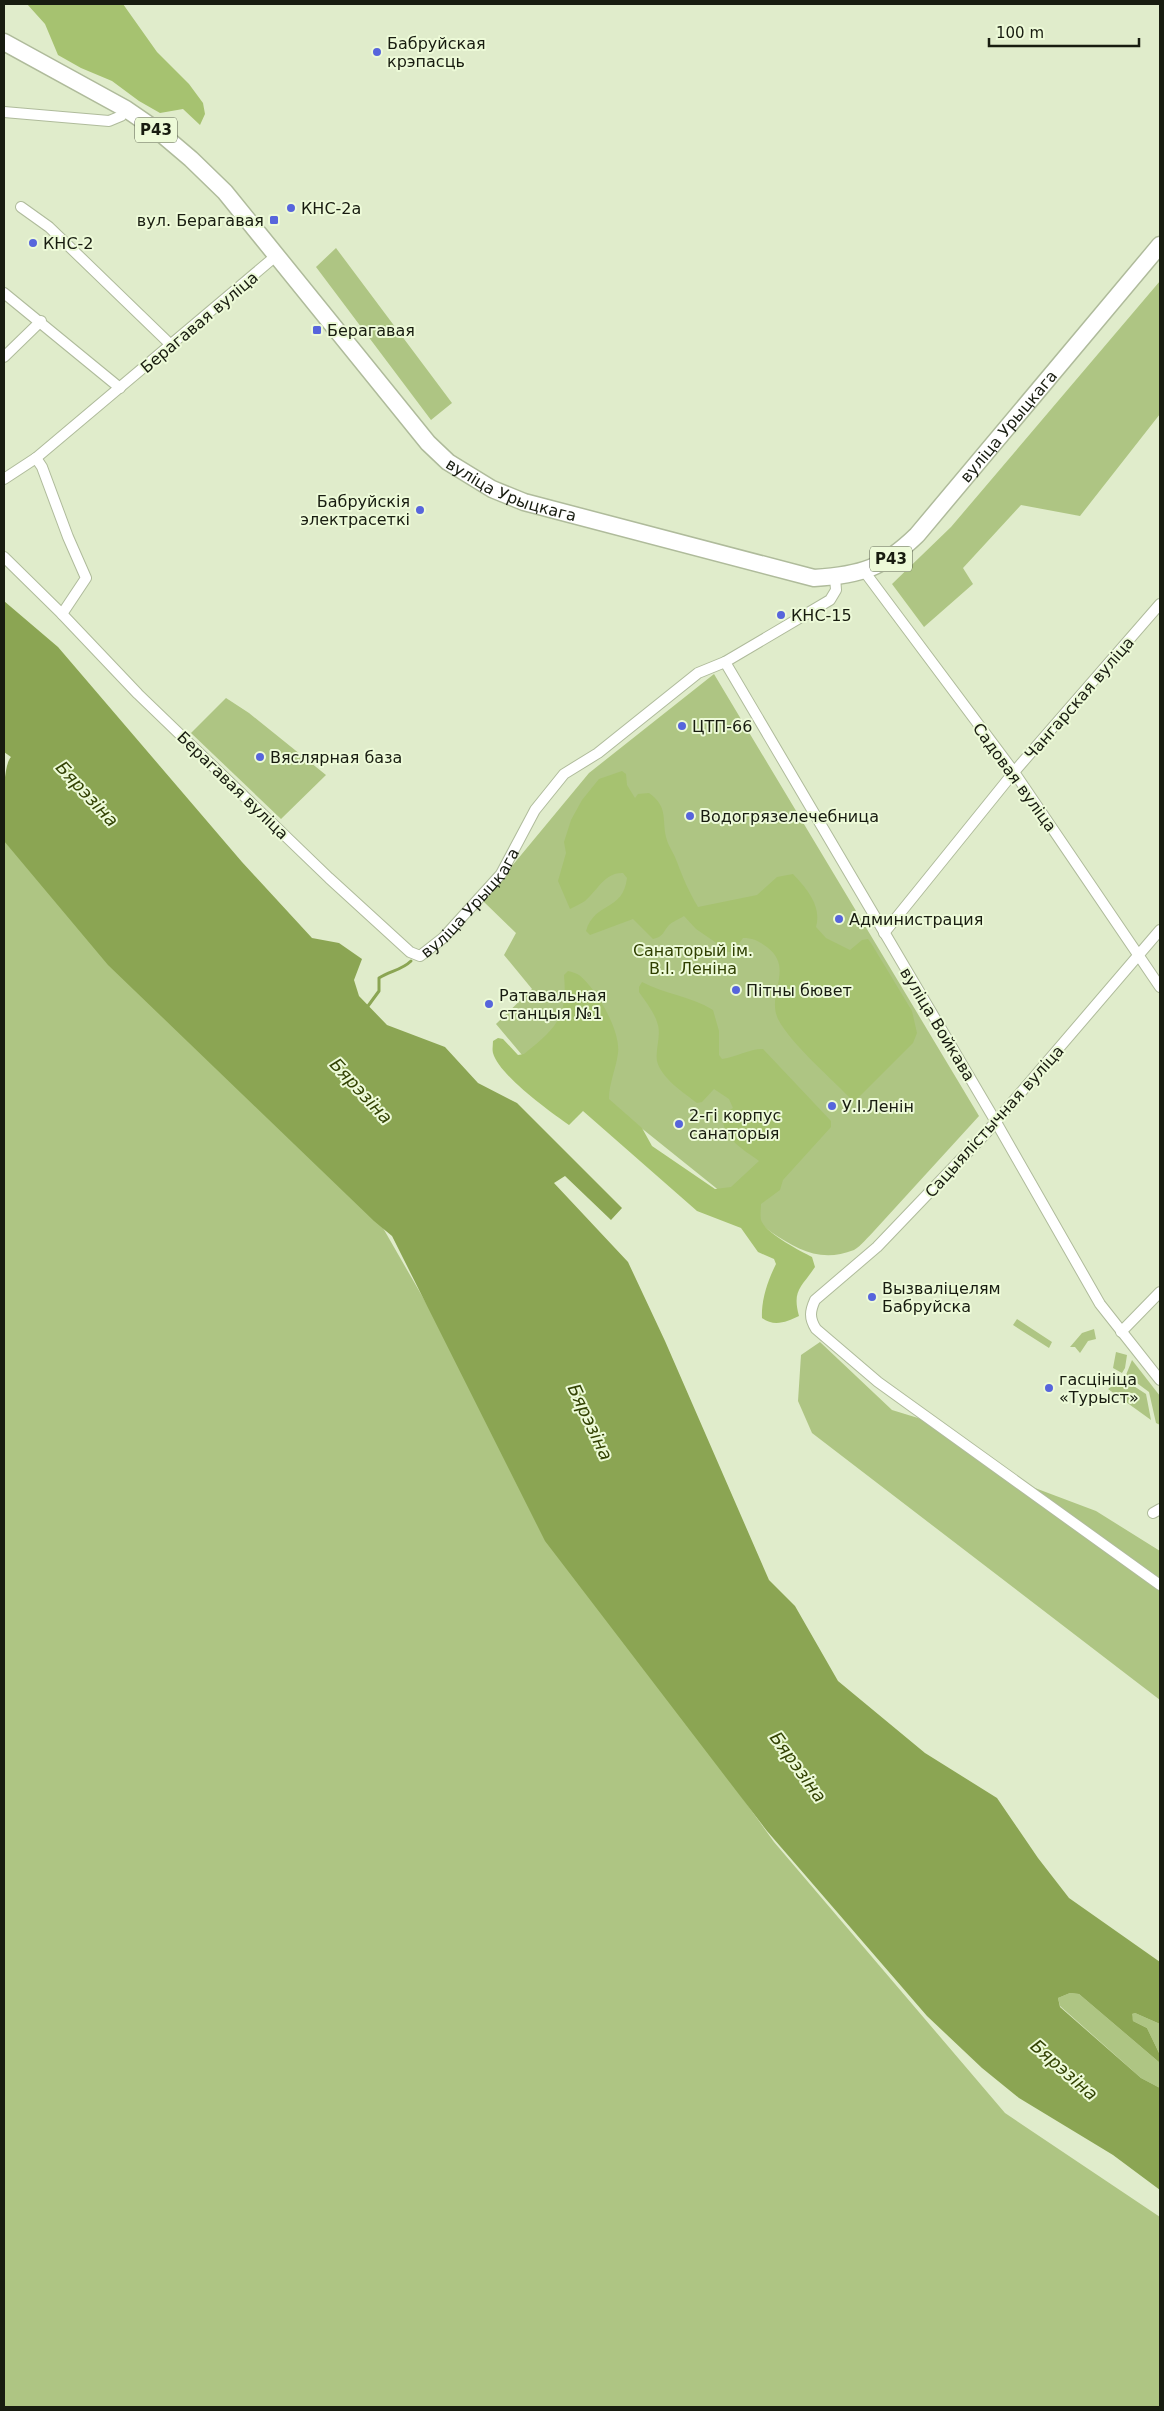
<svg xmlns="http://www.w3.org/2000/svg" width="1164" height="2411" viewBox="0 0 1164 2411" font-family="'DejaVu Sans',sans-serif">
<rect width="100%" height="100%" fill="#e0eccb"/>
<path fill="#aec583" d="M336 248 452 403 431 420 316 267Z
M1160 281V414L1080 516 1021 505 963 568 973 584 924 627 892 584 951 527Z
M714 674 979 1116 874 1231C868 1237 861 1246 854 1250 821 1263 798 1250 771 1232L584 1082 522 1055 496 1024 532 989 504 955 516 933 483 901 589 773Z
M226 698 249 713 326 775 281 819 191 733Z
M4 827 379 1221 584 1578 774 1842 1005 2113 1160 2217V2407H4Z
M1017 1319 1052 1342 1049 1348 1013 1325Z
M1094 1329 1096 1339 1088 1341 1080 1353 1075 1347H1070L1082 1333Z
M820 1342 892 1410 931 1422 1019 1482 1096 1511 1160 1551V1700L812 1433 798 1401 801 1355Z
M1116 1352 1127 1355 1125 1368 1122 1373 1113 1368Z
M1132 1360 1160 1396V1425L1156 1423 1149 1392 1126 1375Z
M1123 1379 1146 1394 1151 1420 1108 1389Z
M1070 1993 1079 1994 1160 2063V2088L1141 2078 1060 2006 1058 1998Z
M1135 2013 1160 2024V2055L1147 2028 1133 2021 1131 2014Z"/>
<path fill="#a6c270" d="M27 4H123L157 52 189 84 203 103 205 114 200 125 183 109 160 113 139 101 112 81 81 68 58 55 45 24Z
M622 771 626 774 627 785 635 798 638 794 649 793C668 807 662 817 666 837 668 846 674 853 677 862 684 880 688 890 698 907L757 895 777 877 793 874C807 889 822 906 816 927L826 938 850 950 862 940 868 939 871 943 912 1011 917 1033 913 1043 854 1102C834 1081 790 1043 778 1019 766 993 795 969 767 947 758 941 754 938 743 938L733 952H722L715 942 696 929 684 916C679 919 672 922 669 925 663 932 663 937 653 939L633 919 590 935 586 931C595 901 623 912 627 878L623 873C605 872 597 891 585 901 581 904 575 906 570 909L558 881 566 853 564 842 571 820 582 800 599 779Z
M568 971C572 972 576 973 579 975 596 988 621 1031 618 1053 616 1069 609 1083 609 1099L642 1128 652 1146 715 1189 731 1187 759 1161C743 1149 720 1137 723 1114L733 1108 729 1099 714 1089 702 1102 697 1103C684 1093 661 1078 657 1061 655 1048 662 1035 657 1022 654 1012 645 1001 639 992V987L642 982C664 994 691 996 713 1010L719 1031V1055L722 1059C737 1057 748 1049 763 1049L831 1121V1127L783 1180 780 1190 761 1204C761 1208 760 1215 761 1220 765 1233 800 1251 812 1257L815 1267C801 1288 792 1290 799 1316 787 1322 774 1327 762 1318 761 1300 768 1280 776 1264L774 1259 758 1252 741 1228 697 1211 583 1111 569 1125C549 1111 499 1075 493 1053 492 1049 493 1045 493 1041L498 1038 503 1039 518 1055 524 1054C555 1029 568 1018 564 975Z"/>
<path fill="#8ba553" d="M4 601 58 647 242 862 312 938 339 943 362 959 354 980 359 996 387 1025 445 1047 478 1083 517 1103 622 1208 611 1220 565 1176 554 1183 628 1262 665 1341 769 1580 795 1606 838 1681 925 1753 997 1798 1038 1858 1069 1898 1160 1962V2024L1135 2013 1132 2014 1133 2021 1147 2028 1160 2055V2063L1079 1994 1070 1993 1058 1998 1060 2007 1141 2078 1160 2088V2190L1113 2155 1019 2098 982 2068 927 2016 767 1831 545 1541 392 1236 374 1221 108 965 4 841C4 823 1 768 11 757L4 752Z"/>
<g fill="none" stroke-linecap="round" stroke-linejoin="round">
<path stroke="#8ba553" stroke-width="3" d="M368 1006 379 991V978C390 971 402 970 411 961"/>
<g stroke="#afbb9b" stroke-width="12">
<g id="street">
<path d="M4 112 109 121 121 116 126 109"/>
<path d="M21 207 49 227 171 345"/>
<path d="M4 293 120 388"/>
<path d="M4 357 41 321"/>
<path d="M36 458 42 467 68 537 86 578 62 614"/>
<path d="M4 479 36 458 277 255"/>
<path id="s1" d="M4 557 62 614 138 694 329 878 410 952 420 956 443 938 501 874 535 810 564 774 598 753 698 673 725 662 830 600 836 590 835 577"/>
<path d="M864 571 1014 772 1160 987"/>
<path d="M725 662 996 1122 1100 1304 1160 1380"/>
<path d="M1160 930 987 1132 877 1247 815 1300C810 1311 809 1318 816 1329L878 1382 1160 1585"/>
<path d="M884 933 1014 772 1160 604"/>
<path d="M1121 1332 1160 1292"/>
<path d="M1153 1513 1160 1509"/>
</g>
</g>
<g stroke="#afbb9b" stroke-width="19">
<g id="primary">
<path id="s2" d="M4 42 126 109 158 131 191 159 225 192 428 443 448 462 492 489 524 502 814 578C862 575 883 568 917 535L1160 245"/>
</g>
</g>
<use href="#street" stroke="#fff" stroke-width="10"/>
<use href="#primary" stroke="#fff" stroke-width="16"/>
</g>
<g fill="#5765dc" stroke="#edfad8" stroke-width="2">
<circle cx="377" cy="52" r="5"/>
<circle cx="291" cy="208" r="5"/>
<rect x="269" y="215" width="10" height="10" rx="2.5"/>
<circle cx="33" cy="243" r="5"/>
<rect x="312" y="325" width="10" height="10" rx="2.5"/>
<circle cx="420" cy="510" r="5"/>
<circle cx="781" cy="615" r="5"/>
<circle cx="682" cy="726" r="5"/>
<circle cx="260" cy="757" r="5"/>
<circle cx="690" cy="816" r="5"/>
<circle cx="839" cy="919" r="5"/>
<circle cx="736" cy="990" r="5"/>
<circle cx="489" cy="1004" r="5"/>
<circle cx="832" cy="1106" r="5"/>
<circle cx="679" cy="1124" r="5"/>
<circle cx="872" cy="1297" r="5"/>
<circle cx="1049" cy="1388" r="5"/>
</g>
<g text-anchor="middle" stroke-width="4" stroke-linejoin="round" paint-order="stroke">
<g fill="#edfad8" stroke="#585f4c" stroke-width="1">
<rect x="135" y="117.5" width="42" height="25" rx="4"/>
<rect x="870" y="546.5" width="42" height="25" rx="4"/>
</g>
<g font-size="15" font-weight="bold" fill="#181c10">
<text x="156" y="135">Р43</text>
<text x="891" y="564">Р43</text>
</g>
<g font-size="16" fill="#181c10" stroke="#edfad8" text-anchor="start">
<text x="387" y="49">Бабруйская<tspan x="387" dy="18">крэпасць</tspan></text>
<text x="301" y="214">КНС-2а</text>
<text x="264" y="226" text-anchor="end">вул. Берагавая</text>
<text x="43" y="249">КНС-2</text>
<text x="327" y="336">Берагавая</text>
<text x="410" y="507" text-anchor="end">Бабруйскія<tspan x="410" dy="18">электрасеткі</tspan></text>
<text x="791" y="621">КНС-15</text>
<text x="692" y="732">ЦТП-66</text>
<text x="270" y="763">Вяслярная база</text>
<text x="700" y="822">Водогрязелечебница</text>
<text x="849" y="925">Администрация</text>
<text x="746" y="996">Пітны бювет</text>
<text x="499" y="1001">Ратавальная<tspan x="499" dy="18">станцыя №1</tspan></text>
<text x="842" y="1112">У.І.Ленін</text>
<text x="689" y="1121">2-гі корпус<tspan x="689" dy="18">санаторыя</tspan></text>
<text x="882" y="1294">Вызваліцелям<tspan x="882" dy="18">Бабруйска</tspan></text>
<text x="1059" y="1385">гасцініца<tspan x="1059" dy="18">«Турыст»</tspan></text>
</g>
<g font-size="16" fill="#181c10" stroke="#edfad8">
<text transform="translate(199 322) rotate(-40)" y="6">Берагавая вуліца</text>
<text dy="6" stroke="none"><textPath href="#s2" startOffset="1262">вуліца Урыцкага</textPath></text>
<text dy="6" stroke="none"><textPath href="#s2" startOffset="689">вуліца Урыцкага</textPath></text>
<text transform="translate(1079 698) rotate(-49)" y="6">Чангарская вуліца</text>
<text transform="translate(1015 777) rotate(54)" y="6">Садовая вуліца</text>
<text transform="translate(233 785) rotate(44)" y="6">Берагавая вуліца</text>
<text dy="6" stroke="none"><textPath href="#s1" startOffset="651">вуліца Урыцкага</textPath></text>
<text transform="translate(938 1024) rotate(59)" y="6">вуліца Войкава</text>
<text transform="translate(994 1121) rotate(-48)" y="6">Сацыялістычная вуліца</text>
</g>
<g font-size="16" fill="#2f3f00" stroke="#edfad8">
<text x="693" y="956">Санаторый ім.<tspan x="693" dy="18">В.І. Леніна</tspan></text>
</g>
<g font-size="18" font-style="italic" fill="#334304" stroke="#edfad8">
<text transform="translate(87 794) rotate(47)" y="6">Бярэзіна</text>
<text transform="translate(361 1091) rotate(47)" y="6">Бярэзіна</text>
<text transform="translate(590 1422) rotate(65)" y="6">Бярэзіна</text>
<text transform="translate(798 1767) rotate(54)" y="6">Бярэзіна</text>
<text transform="translate(1064 2070) rotate(41)" y="6">Бярэзіна</text>
</g>
</g>
<rect width="1164" height="2411" fill="none" stroke="#181c10" stroke-width="10"/>
<path d="M989 38v8h150v-8" fill="none" stroke="#181c10" stroke-width="2.5"/>
<text x="996" y="38" font-size="15" fill="#181c10" stroke="#edfad8" stroke-width="4" paint-order="stroke">100 m</text>
</svg>
